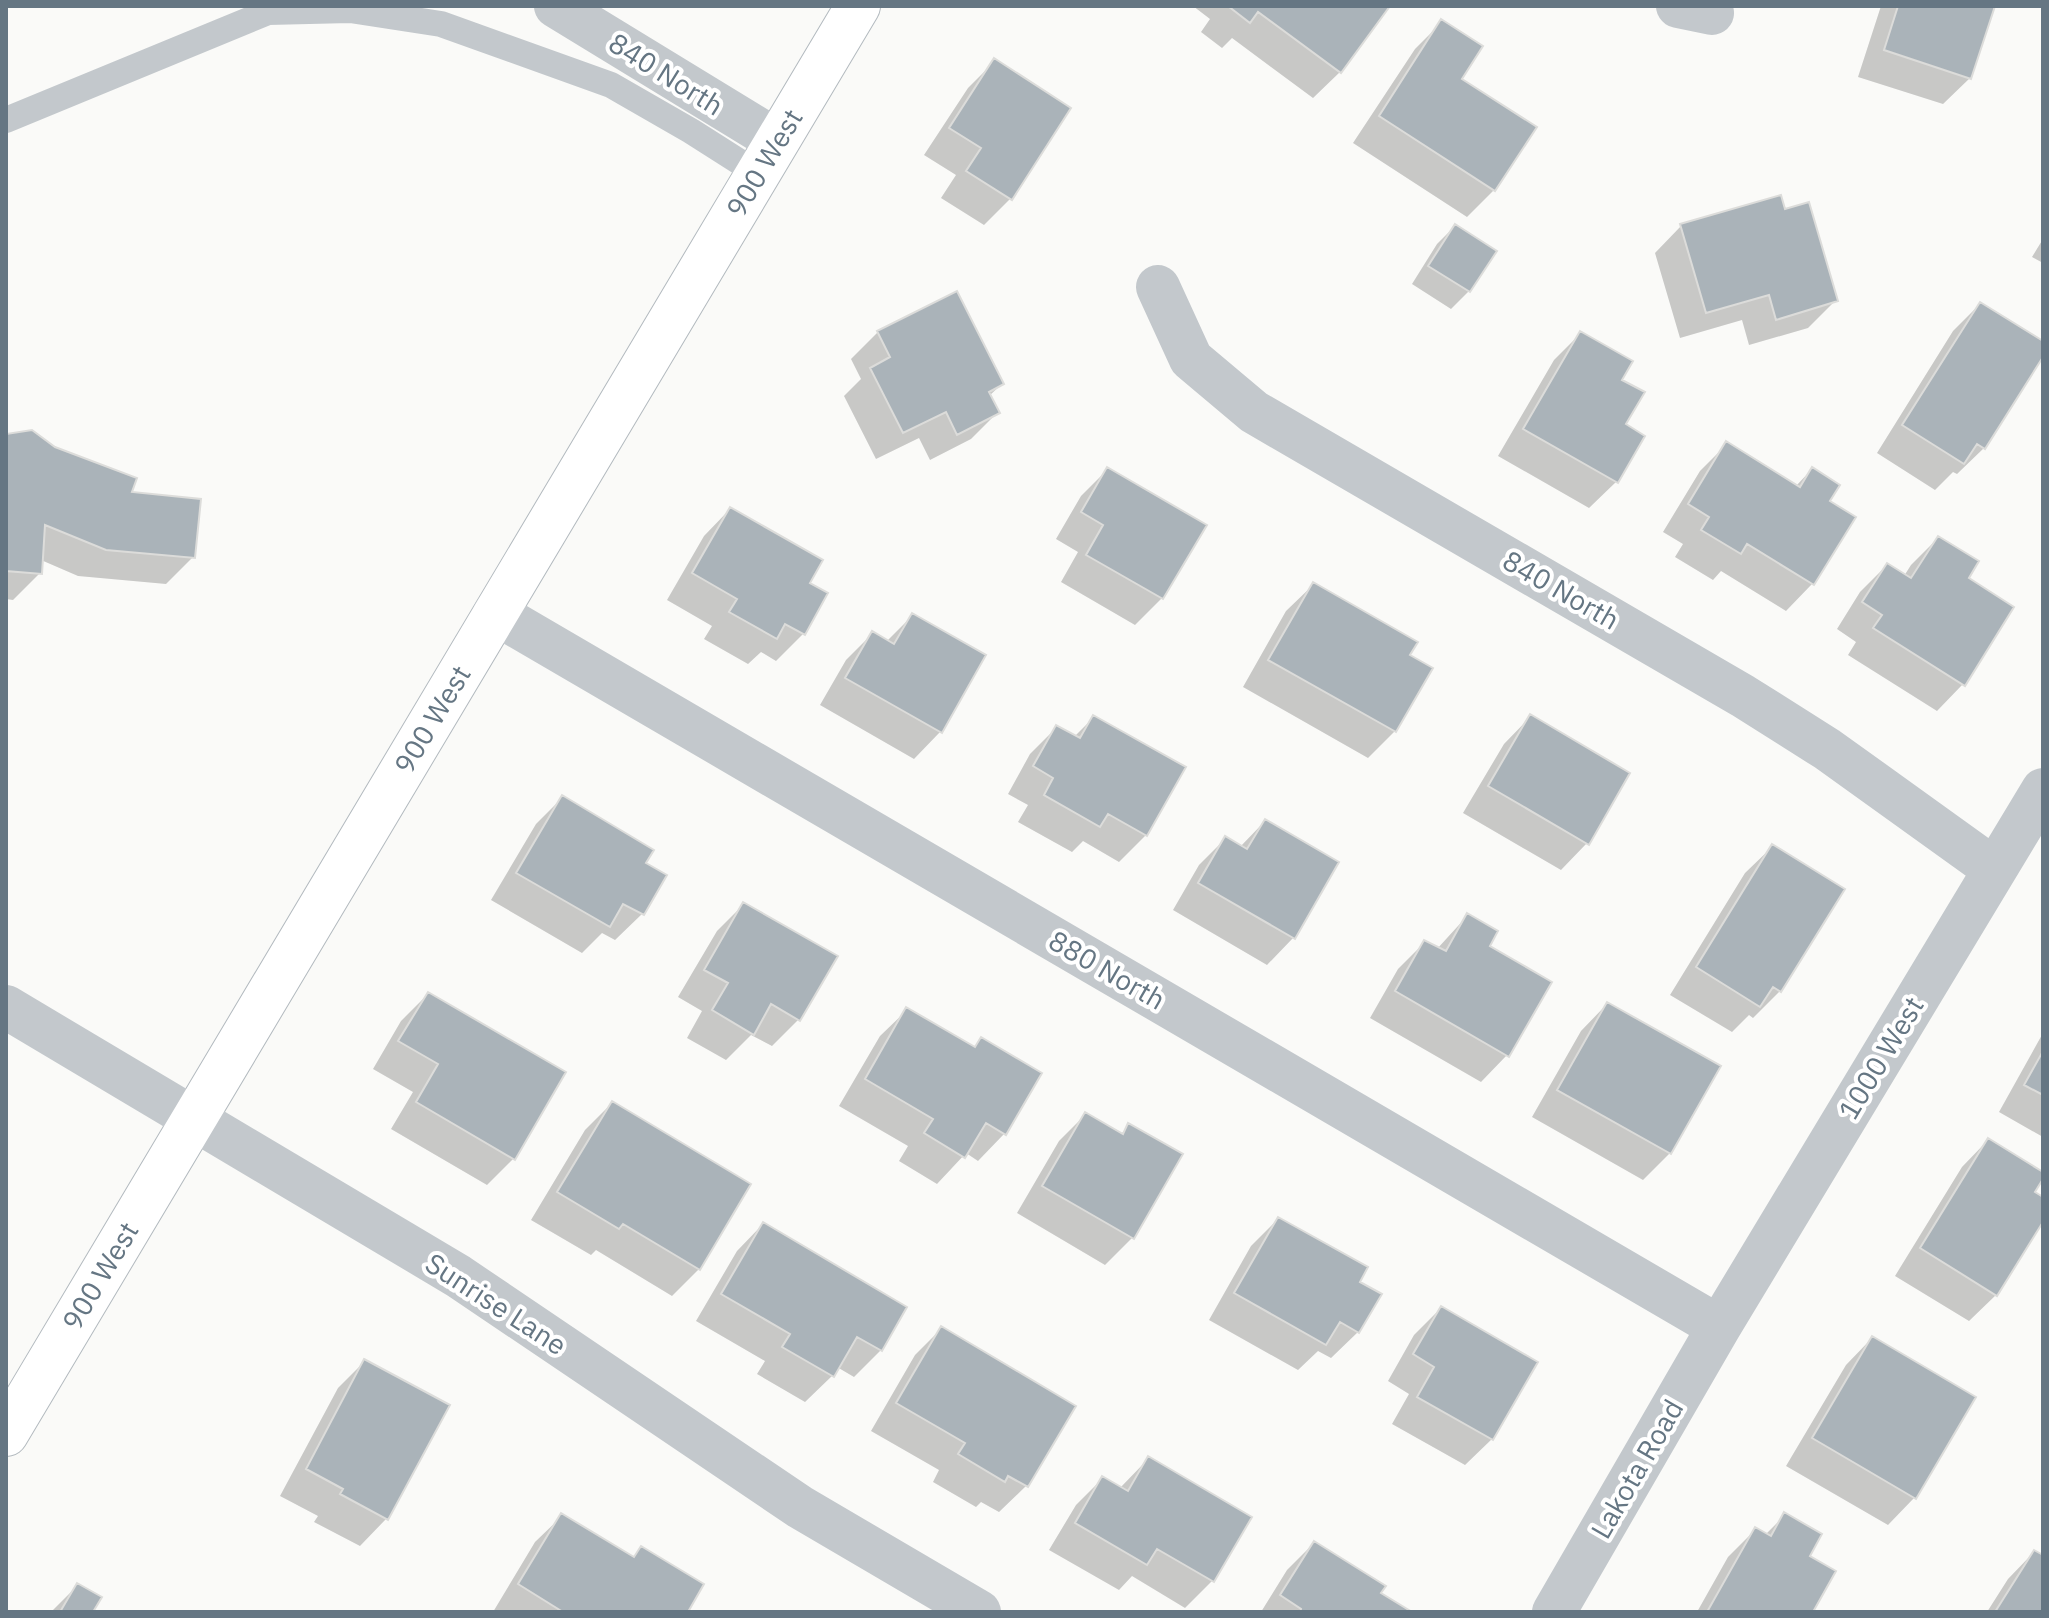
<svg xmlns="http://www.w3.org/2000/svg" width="2049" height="1618" viewBox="0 0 2049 1618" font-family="'IBM Plex Sans',sans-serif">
<rect width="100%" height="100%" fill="#fafaf8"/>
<path fill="#0003" d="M1193 6H1388L1340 72 1313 98 1232 38 1222 48 1201 32 1210 19Z
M1881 6H1993L1970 78 1943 104 1858 77Z
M1442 22 1494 190 1467 217 1353 143 1415 49Z
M995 61 1010 199 984 225 941 198 956 175 924 155 968 88Z
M1784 211 1835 301 1808 328 1749 345 1742 320 1680 338 1655 253 1681 226Z
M1455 226 1469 291 1451 309 1412 284 1437 244Z
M2043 239V263L2032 257Z
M1980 304 2043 344V353L1984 448 1957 474 1953 472 1935 490 1877 453 1953 331Z
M878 332 1002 384 989 396 997 413 971 439 930 460 919 438 876 459 844 396 861 379 851 359Z
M1580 334 1619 380 1623 425 1616 482 1589 508 1498 456 1554 360Z
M6 436 54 448 129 494 193 557 166 584 78 576 41 560 40 573 13 600 6 599Z
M1727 444 1796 486 1812 469 1827 502 1853 518 1812 584 1786 611 1721 571 1713 580 1675 557 1683 544 1663 532 1700 471Z
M1107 470 1162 598 1135 625 1061 582 1078 552 1056 539 1081 496Z
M730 509 807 584 826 594 803 634 776 661 761 652 748 664 704 639 712 626 667 600 704 536Z
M1938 538 1966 579 1963 684 1937 711 1848 655 1856 642 1837 629 1860 592 1887 565 1904 576 1911 565Z
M1313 585 1407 656 1395 731 1368 758 1243 687 1286 611Z
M912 616 940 732 914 759 820 705 846 660 872 634 886 642Z
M1094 717 1146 835 1119 862 1083 841 1072 852 1018 822 1028 805 1008 794 1030 754 1056 728 1074 737Z
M1530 717 1587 843 1561 870 1463 813 1504 744Z
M562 798 643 864 642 914 615 940 602 933 582 953 491 900 536 824Z
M1265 821 1337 863 1293 938 1267 965 1173 910 1199 865 1225 839 1240 847Z
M1772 847 1780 991 1753 1018 1749 1015 1732 1032 1670 995 1745 873Z
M744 904 798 1020 772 1046 751 1035 726 1060 687 1038 702 1011 678 997 717 931Z
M1468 915 1507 1055 1481 1082 1370 1018 1398 969 1425 942 1437 949Z
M428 994 513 1159 487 1185 391 1129 413 1092 373 1069 401 1021Z
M1607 1004 1670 1153 1643 1180 1532 1117 1581 1031Z
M907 1010 973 1048 981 1039 1004 1134 978 1161 966 1153 937 1184 899 1161 908 1146 839 1106 880 1036Z
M2043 1033V1137L1999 1112Z
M612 1103 699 1269 672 1296 596 1250 591 1255 531 1220 585 1130Z
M1085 1115 1120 1135 1129 1126 1180 1155 1132 1238 1105 1265 1017 1213 1059 1141Z
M1988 1140 2043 1174 2032 1192 2043 1199V1218L1996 1295 1969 1321 1895 1276 1962 1167Z
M1278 1219 1357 1282 1358 1332 1331 1358 1318 1351 1298 1370 1209 1320 1251 1246Z
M763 1224 881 1350 854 1377 837 1367 832 1376 805 1402 757 1374 765 1361 696 1321 737 1251Z
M1441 1308 1492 1439 1465 1465 1392 1424 1409 1394 1388 1381 1414 1335Z
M941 1329 1026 1486 999 1512 981 1502 976 1507 933 1482 939 1470 871 1431 915 1355Z
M1872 1338 1973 1398 1914 1498 1888 1525 1786 1466 1846 1365Z
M365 1361 386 1519 360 1546 314 1522 318 1516 280 1496 338 1388Z
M1148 1459 1249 1518 1212 1581 1185 1608 1132 1576 1119 1590 1049 1550 1076 1505 1103 1478 1120 1488Z
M1785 1515 1811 1612H1697L1728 1557 1755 1530 1765 1535Z
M562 1516 632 1558 641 1549 685 1612H493L535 1542Z
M1314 1543 1379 1594 1408 1612H1261L1287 1570Z
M2034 1552 2043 1558V1612H1987L2008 1579Z
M77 1586 91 1612H51Z"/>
<path fill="#aab3b9" stroke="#dcdcda" stroke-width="2" d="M1228 6H1390L1341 73 1258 12 1250 23Z
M1898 6H1995L1971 79 1884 50Z
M1441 19 1483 46 1462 79 1537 127 1495 191 1379 116Z
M994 58 1071 108 1012 200 966 171 981 148 949 128Z
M1781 195 1785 209 1809 202 1838 301 1776 320 1769 295 1706 313 1680 224Z
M1455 224 1497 251 1470 292 1428 266Z
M957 291 1004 384 989 392 1000 413 957 435 946 412 903 433 870 368 890 357 877 331Z
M1980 302 2043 341V357L1985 449 1977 444 1964 464 1902 425Z
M1580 331 1633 361 1622 380 1645 392 1626 424 1645 436 1618 483 1523 429Z
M32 430 55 447 137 478 132 492 201 499 195 558 106 550 45 525 42 574 6 571V434Z
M1726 441 1800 487 1812 467 1840 485 1830 501 1856 517 1814 585 1747 544 1741 554 1701 530 1709 517 1688 504Z
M1107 467 1207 525 1163 599 1086 555 1103 525 1081 512Z
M730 507 823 560 810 583 828 593 805 635 785 624 777 639 729 612 737 599 692 573Z
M1938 536 1979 561 1969 578 2014 607 1965 686 1873 628 1882 615 1862 602 1887 563 1911 578Z
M1313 582 1418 642 1410 655 1433 668 1396 732 1268 660Z
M912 613 986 655 942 733 845 678 872 631 894 644Z
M1530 714 1630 773 1589 845 1488 786Z
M1093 715 1186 767 1147 836 1108 814 1100 827 1044 795 1053 778 1033 766 1056 725 1080 738Z
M562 795 654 850 646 863 667 875 644 915 623 904 610 927 516 873Z
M1265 819 1339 862 1295 939 1198 883 1225 836 1247 849Z
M1772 844 1845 889 1781 992 1773 987 1760 1007 1696 967Z
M743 902 838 956 800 1021 771 1004 754 1035 712 1010 728 983 704 970Z
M1467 913 1498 931 1490 946 1552 982 1509 1057 1395 991 1424 940 1446 951Z
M428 992 566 1072 515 1160 416 1102 438 1064 398 1041Z
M1607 1002 1721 1066 1671 1154 1557 1090Z
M906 1007 975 1047 981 1037 1042 1073 1006 1135 986 1123 965 1158 924 1133 933 1119 865 1079Z
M2043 1051V1095L2024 1085Z
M612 1101 751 1184 700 1270 623 1224 619 1229 557 1192Z
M1085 1112 1123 1134 1128 1123 1183 1154 1134 1239 1042 1186Z
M1988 1138 2043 1172V1179L2035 1192 2043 1197V1222L1997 1296 1920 1248Z
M1278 1217 1368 1267 1360 1282 1382 1294 1359 1333 1340 1322 1326 1345 1234 1293Z
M763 1222 907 1307 882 1351 857 1337 834 1377 782 1347 790 1334 721 1294Z
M1441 1306 1538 1362 1493 1440 1417 1397 1434 1367 1413 1354Z
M941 1326 1076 1406 1028 1487 1008 1476 1005 1482 958 1454 965 1443 896 1403Z
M1872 1336 1976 1397 1916 1499 1812 1438Z
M364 1359 450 1405 388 1520 340 1494 343 1489 306 1469Z
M1148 1456 1252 1517 1214 1582 1157 1549 1147 1565 1075 1523 1102 1476 1128 1491Z
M1784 1512 1822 1534 1810 1556 1836 1571 1813 1612H1707L1755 1527 1771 1536Z
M561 1513 634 1557 641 1546 704 1584 688 1612H563L518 1584Z
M1314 1541 1386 1586 1381 1593 1412 1612H1300L1301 1609 1280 1595Z
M2034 1550 2043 1555V1612H1995Z
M77 1583 102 1597 93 1612H60Z"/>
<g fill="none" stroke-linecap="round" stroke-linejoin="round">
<g stroke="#b3babf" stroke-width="46">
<g id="secondary">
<path id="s1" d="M6 1434 858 6"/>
</g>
</g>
<path stroke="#c3c8cc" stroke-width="26" d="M6 120 268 12 350 10 441 24 611 85 691 131 757 173"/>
<path stroke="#c3c8cc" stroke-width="44" d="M556 6 777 141
M1678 6 1712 13
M1158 287 1191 359 1254 412 1743 696 1827 749 1994 869
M495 613 1719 1327
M6 1007 458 1276 800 1507 979 1612
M1554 1612 1719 1327 2043 790"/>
<use href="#secondary" stroke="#fff" stroke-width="44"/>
</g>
<g text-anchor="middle" stroke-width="8" stroke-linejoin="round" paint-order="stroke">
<g font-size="28" fill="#657683" stroke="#fff">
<text transform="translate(666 74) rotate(32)" y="10">840 North</text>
<text dy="10" stroke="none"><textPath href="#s1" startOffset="1480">900 West</textPath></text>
<text transform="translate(1561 590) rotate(30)" y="10">840 North</text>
<text dy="10" stroke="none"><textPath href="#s1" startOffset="832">900 West</textPath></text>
<text transform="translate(1107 970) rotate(30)" y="10">880 North</text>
<text transform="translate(1881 1058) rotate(-59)" y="10">1000 West</text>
<text dy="10" stroke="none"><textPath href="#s1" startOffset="184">900 West</textPath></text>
<text transform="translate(496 1304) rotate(33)" y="10">Sunrise Lane</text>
<text transform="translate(1637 1469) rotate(-60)" y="10">Lakota Road</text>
</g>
</g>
<rect width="2049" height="1618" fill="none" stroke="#657683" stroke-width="16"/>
</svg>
